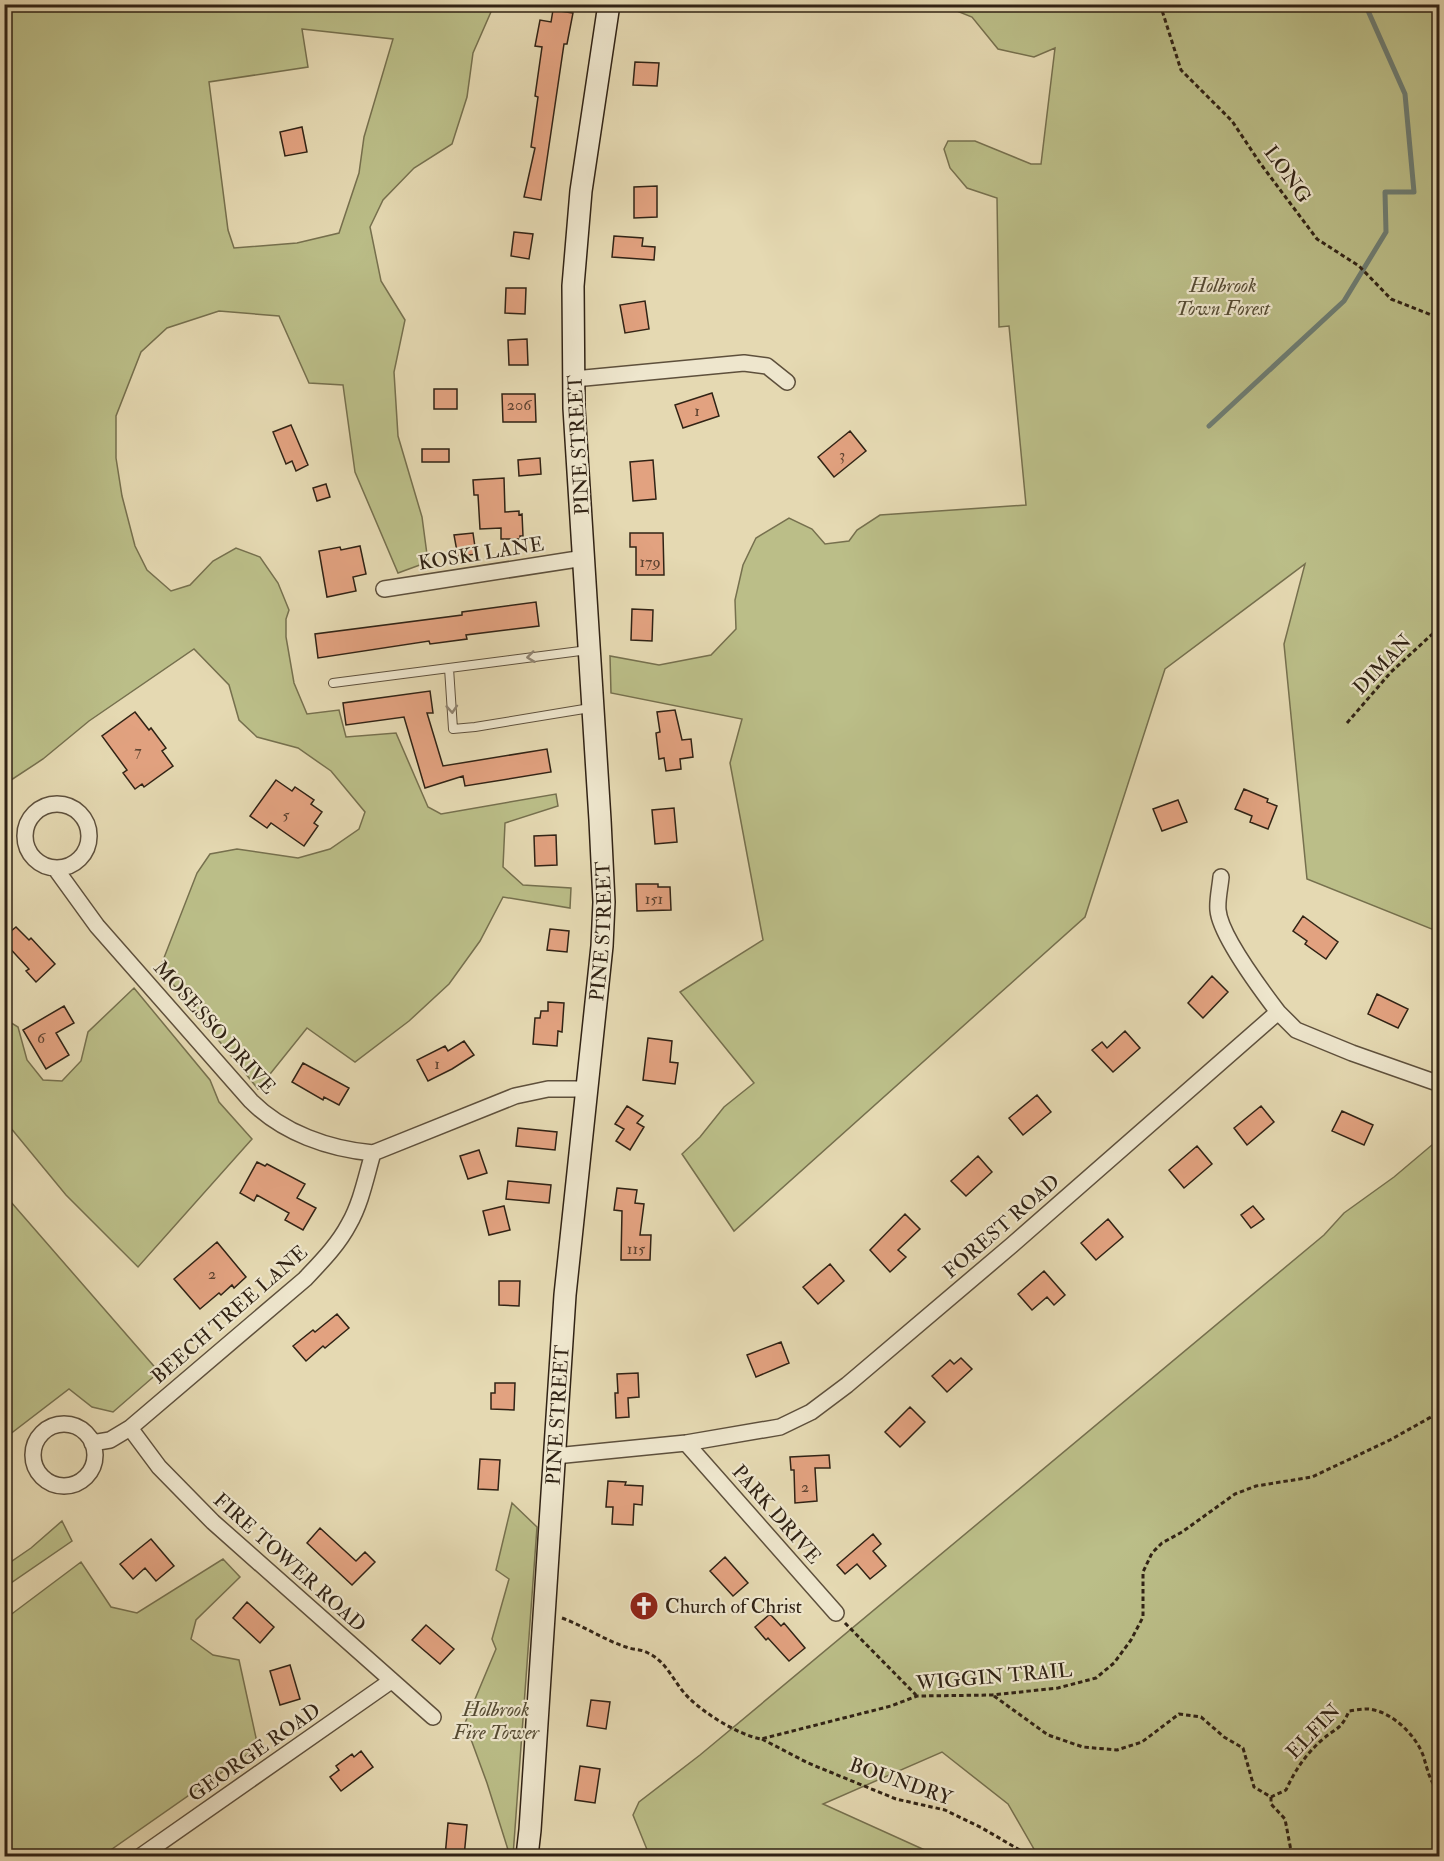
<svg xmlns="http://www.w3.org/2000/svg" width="1444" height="1861" viewBox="0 0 1444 1861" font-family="'IM FELL Double Pica',serif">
<rect width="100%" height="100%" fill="#e5d9b2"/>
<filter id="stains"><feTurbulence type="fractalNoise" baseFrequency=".00333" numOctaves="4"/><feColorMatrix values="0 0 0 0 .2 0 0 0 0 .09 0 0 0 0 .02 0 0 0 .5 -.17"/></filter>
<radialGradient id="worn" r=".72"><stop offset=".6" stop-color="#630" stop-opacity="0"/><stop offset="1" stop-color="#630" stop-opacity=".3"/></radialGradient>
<path fill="#bbbe88" stroke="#76704e" stroke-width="1.5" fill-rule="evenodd" d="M5 4 494 5 473 53 467 97 452 144 414 168 383 200 370 227 381 281 405 320 394 372 398 436 422 517 428 562 398 573 355 472 343 385 309 383 279 316 219 311 167 328 141 352 116 416V458L122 496 135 546 147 570 171 591 190 585 213 561 236 548 260 557 278 583 289 610 286 619V637L294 683 307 714 339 710 346 737 396 733 428 807 441 814 556 794 558 806 505 823 503 867 523 885 571 888 570 908 503 897 480 941 449 984 409 1021 355 1062 307 1028 258 1089 160 968 197 873 210 854 237 849 298 858 330 849 359 829 365 812 331 771 298 748 257 737 239 720 229 685 194 649 89 721 43 759 5 784ZM302 29 393 39 364 137 359 173 339 233 297 243 234 248 228 230 209 82 308 67Z
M942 5H1439V932L1307 879 1284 644 1305 564 1165 669 1085 917 734 1231 682 1154 700 1137 724 1107 754 1083 680 992 763 940 730 763 742 719 611 693 610 656 659 665 711 655 736 629 735 600 743 565 756 538 789 518 812 529 825 544 849 541 857 530 880 515 1026 505 1009 326 999 327 997 198 967 188 950 168 944 149 948 141H975L1031 164H1041L1055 48 1034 57 998 49 972 17Z
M134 988 210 1080 219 1102 252 1139 138 1267 66 1195 5 1121V1019L18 1027 27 1060 43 1080 62 1081 81 1061 88 1032Z
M1439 1139V1856H1038L1008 1804 942 1752 823 1804 938 1856H651L648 1852 633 1815 639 1802 700 1755 1324 1235 1344 1213 1394 1177Z
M4 1194 159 1372 113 1412 92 1407 69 1389 5 1438Z
M512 1503 537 1527 513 1856H510L487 1783 465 1723 496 1649 492 1639 509 1579 496 1570Z
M62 1521 72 1541 5 1587V1566L31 1548Z
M223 1559 240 1577 196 1620 191 1639 213 1655 239 1660 258 1747 102 1856H5V1619L81 1562 111 1607 137 1613Z"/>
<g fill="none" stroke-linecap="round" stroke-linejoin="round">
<path stroke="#6e7d73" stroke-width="5" d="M1209 426 1344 301 1386 232 1385 192H1414L1405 94 1365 4"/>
</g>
<path fill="#e2a280" stroke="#312315" stroke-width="1.5" d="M553 10 573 13 567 44H564L541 200 524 197 535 148 531 147 538 97 535 96 542 47 535 46 540 20 551 22Z
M635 62 659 63 657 86 633 85Z
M302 127 307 152 285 156 280 132Z
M657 186V217L634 218V187Z
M514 232 533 234 529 259 511 256Z
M614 236 643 238 642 246 655 247 654 260 612 257Z
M506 288H526L525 314 505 313Z
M645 301 649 329 625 333 620 305Z
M527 339 528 365H509L508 340Z
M434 389H457V409H434Z
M712 393 719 416 683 428 675 405Z
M502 394H535L536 422H503Z
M291 425 308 465 296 471 292 461 286 464 273 432Z
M850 431 866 451 834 477 818 457Z
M422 449H449V462H422Z
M540 458 541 474 519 476 518 460Z
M653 460 656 499 633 501 630 462Z
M504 478 505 512 519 511V515L522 514 523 536H520V539H501V528L480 529 478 495H474L473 480Z
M326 484 330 497 317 501 313 488Z
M473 533 476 554 458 557 454 535Z
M630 533H663L664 575H636V547H630Z
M360 546 366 574 353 577 356 591 327 597 319 551 340 547 341 550Z
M536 602 539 626 466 635 467 639 430 644 429 641 318 658 315 634 462 615V612Z
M632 609 653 610 652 641 631 640Z
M430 691 433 713H427L443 766 547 749 551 772 465 786 463 776 425 788 404 717 346 725 343 703Z
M675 710 682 740 691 739 693 757 680 759 681 769 666 771 664 758 659 759 656 733 660 732 657 712Z
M135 712 149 730 151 728 166 748 162 751 173 766 144 787 142 784 135 789 123 773 127 770 102 736Z
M276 780 292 791 295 787 314 800 311 804 322 812 314 823 318 826 304 846 271 823 267 828 250 816Z
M1244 789 1268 799 1267 802 1277 806 1268 829 1250 822 1252 816 1235 809Z
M1178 800 1187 822 1162 831 1153 809Z
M674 808 677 842 655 844 652 810Z
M556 835 557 865 535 866 534 836Z
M636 884H658V887H670L671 910 637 911Z
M1303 916 1338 942 1326 959 1305 944 1307 941 1293 931Z
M16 927 29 940 31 938 55 964 36 982 26 971 29 969 4 942V937Z
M550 929 569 931 567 952 547 950Z
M1212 976 1228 992 1203 1018 1188 1003Z
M1377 994 1408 1009 1398 1028 1368 1014Z
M548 1002 564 1003 562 1032 558 1031 557 1046 533 1044 535 1018H540L541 1011H548Z
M64 1006 74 1023 56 1033 69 1055 46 1069 23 1030Z
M1125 1031 1140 1048 1113 1072 1092 1050 1102 1042 1107 1048Z
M648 1038 672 1041 670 1062 678 1063 675 1084 643 1080Z
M464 1041 474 1055 452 1069 428 1081 417 1060 445 1046 448 1051Z
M303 1063 349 1088 339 1105 324 1097 323 1100 292 1082Z
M1037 1095 1051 1112 1023 1135 1009 1118Z
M627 1106 643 1116 637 1123 644 1127 630 1150 616 1141 624 1129 615 1124Z
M1261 1106 1274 1122 1247 1145 1234 1128Z
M1342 1111 1373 1125 1364 1145 1332 1131Z
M518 1128 557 1132 555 1150 516 1146Z
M1197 1146 1212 1164 1184 1188 1169 1170Z
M479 1150 487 1173 468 1179 460 1156Z
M978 1156 992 1172 966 1196 951 1181Z
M257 1162 265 1166 267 1164 305 1184 297 1198 316 1208 303 1230 285 1220 289 1213 257 1195 254 1201 240 1193Z
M508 1181 551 1185 549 1203 506 1199Z
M617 1188 637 1190 635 1203 644 1204 640 1235H651L650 1260H621L622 1211 614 1210Z
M504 1206 510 1230 489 1235 483 1211Z
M1253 1206 1264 1219 1251 1228 1241 1215Z
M905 1214 920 1229 898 1250 906 1257 890 1272 870 1250Z
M1108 1219 1123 1237 1096 1260 1081 1243Z
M217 1242 246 1277 234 1288 232 1285 221 1295 219 1293 200 1309 174 1279Z
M830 1264 844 1281 818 1304 803 1287Z
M1044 1271 1065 1295 1054 1305 1047 1297 1032 1310 1018 1294Z
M499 1281H520L519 1306 499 1305Z
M337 1314 349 1328 325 1348 323 1346 306 1361 293 1346 313 1330 315 1332Z
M781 1342 789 1363 756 1377 747 1355Z
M961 1358 972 1369 947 1392 932 1376 950 1360 954 1364Z
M638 1373 639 1397 628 1398 629 1417 616 1418 615 1393H618L617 1374Z
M495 1383H515L514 1410 491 1409V1393H495Z
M910 1407 925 1422 900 1447 885 1432Z
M829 1455 830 1468H815L817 1501 795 1503 794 1470H791L790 1457Z
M480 1459 500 1460 498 1490 478 1489Z
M608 1481 626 1482 625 1485 643 1486 642 1505 634 1504 633 1525 612 1524 613 1507H606Z
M320 1528 356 1561 365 1552 375 1562 352 1585 307 1543Z
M873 1534 881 1544 873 1551 886 1566 870 1579 857 1564 845 1574 837 1565Z
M151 1539 174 1566 156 1581 145 1568 133 1579 120 1564Z
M725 1557 748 1583 733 1596 710 1571Z
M247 1602 274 1627 260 1643 233 1618Z
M770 1614 781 1626 784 1623 805 1648 789 1661 768 1638 766 1640 755 1627Z
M426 1625 454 1649 440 1664 412 1640Z
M290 1665 300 1699 280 1705 270 1671Z
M591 1700 610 1702 606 1729 587 1726Z
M361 1751 373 1767 341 1791 330 1777 339 1770 336 1766 352 1754 354 1757Z
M580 1766 600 1769 595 1803 575 1800Z
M448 1823 467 1825 464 1857H445Z"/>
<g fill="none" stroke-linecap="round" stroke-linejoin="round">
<g stroke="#5e503c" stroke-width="10">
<path id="service" d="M449 668 453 729 475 727 590 708
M333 683 588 650"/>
</g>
<g stroke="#5e503c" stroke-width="18">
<path id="minor" d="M574 379 744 363 767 366 787 382
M384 589 584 558
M25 836a32 32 0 1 1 64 0a32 32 0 1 1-64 0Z
M55 868 97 926 251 1101C283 1133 329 1149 373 1153L515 1096 548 1089H588
M1221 877C1220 888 1217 900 1218 910 1220 935 1262 991 1278 1012
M33 1455a31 31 0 1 1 62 0a31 31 0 1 1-62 0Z
M130 1428 159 1467 213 1522 433 1717
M92 1443 110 1440 130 1428 305 1279C321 1262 338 1245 349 1224 361 1203 366 1177 373 1153
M686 1443 836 1613
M555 1456 686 1443 780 1427 811 1412 847 1385 1012 1245 1278 1012 1296 1030 1352 1053 1440 1084
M141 1856 391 1681"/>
</g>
<g stroke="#312315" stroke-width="24">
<g id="secondary">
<path id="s1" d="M527 1856 530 1830 565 1295 602 946 604 902 600 820 574 408 573 286 581 191 609 4"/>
</g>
</g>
<path stroke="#312315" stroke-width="3" stroke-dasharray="4.5 3" stroke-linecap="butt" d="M1160 4 1181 70 1232 121 1260 163 1317 239 1359 266 1391 299 1434 316 1440 315
M1347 723 1391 672 1440 627
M562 1618C584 1626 604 1640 626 1647 633 1650 642 1649 648 1653 668 1662 674 1684 689 1698 705 1714 739 1735 761 1739L891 1706 917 1696 992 1695 1058 1688 1096 1678 1114 1663 1131 1640 1143 1617V1572L1152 1553 1162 1543 1182 1532 1235 1494 1256 1486 1312 1477 1390 1440 1440 1412
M845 1623 916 1695
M994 1696 1048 1735 1083 1747 1117 1750 1142 1742 1179 1714 1201 1717 1224 1737 1243 1748 1254 1787 1271 1797 1286 1790C1295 1770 1306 1754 1323 1739 1337 1727 1341 1730 1349 1711 1355 1710 1362 1709 1368 1709 1391 1711 1415 1734 1423 1755 1428 1771 1429 1780 1440 1794
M762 1739 808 1763 896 1799 945 1810 982 1828 1030 1856
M1271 1797V1804L1285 1819 1292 1856"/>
<use href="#service" stroke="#eee6cd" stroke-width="8"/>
<use href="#minor" stroke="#eee6cd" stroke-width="15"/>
<use href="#secondary" stroke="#eee6cd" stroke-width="21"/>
</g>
<defs><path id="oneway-chevron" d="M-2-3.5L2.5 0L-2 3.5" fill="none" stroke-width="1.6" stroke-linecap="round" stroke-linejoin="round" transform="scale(1.5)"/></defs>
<g stroke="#908471">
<use href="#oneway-chevron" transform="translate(531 657) rotate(173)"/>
<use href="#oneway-chevron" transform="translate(452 709) rotate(86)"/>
</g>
<defs>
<g id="church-disc" transform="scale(1.5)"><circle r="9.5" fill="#8f2418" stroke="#eee6cd"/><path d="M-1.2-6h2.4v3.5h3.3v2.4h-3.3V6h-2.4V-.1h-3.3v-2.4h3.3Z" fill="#fff"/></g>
</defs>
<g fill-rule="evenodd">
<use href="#church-disc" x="644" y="1606"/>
</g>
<g text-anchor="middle" stroke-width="4.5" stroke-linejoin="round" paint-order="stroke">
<g font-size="16" fill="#5d4330">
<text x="519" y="410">206</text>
<text x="697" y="416">1</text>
<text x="842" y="460">3</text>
<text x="650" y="567">179</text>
<text x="138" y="756">7</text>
<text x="286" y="820">5</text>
<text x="654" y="904">151</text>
<text x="41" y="1043">6</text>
<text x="437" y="1069">1</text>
<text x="636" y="1254">115</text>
<text x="212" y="1279">2</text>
<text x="805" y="1492">2</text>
</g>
<g font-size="20" fill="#312315" stroke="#eee6cd">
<text transform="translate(1288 174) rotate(54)" y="7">LONG</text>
<text transform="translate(578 445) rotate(-93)" y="7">PINE STREET</text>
<text transform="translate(481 553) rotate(-9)" y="7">KOSKI LANE</text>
<text transform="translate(1382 664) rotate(-46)" y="7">DIMAN</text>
<text dy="7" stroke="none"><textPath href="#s1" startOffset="928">PINE STREET</textPath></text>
<text transform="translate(215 1027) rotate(48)" y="7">MOSESSO DRIVE</text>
<text transform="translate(1001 1226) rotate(-41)" y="7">FOREST ROAD</text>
<text transform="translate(229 1314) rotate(-41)" y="7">BEECH TREE LANE</text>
<text dy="7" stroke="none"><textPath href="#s1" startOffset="442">PINE STREET</textPath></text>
<text transform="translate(777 1514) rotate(49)" y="7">PARK DRIVE</text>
<text transform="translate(290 1562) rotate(42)" y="7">FIRE TOWER ROAD</text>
<text transform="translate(994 1676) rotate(-5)" y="7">WIGGIN TRAIL</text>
<text transform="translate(1313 1731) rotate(-46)" y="7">ELFIN</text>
<text transform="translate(254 1752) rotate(-35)" y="7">GEORGE ROAD</text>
<text transform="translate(901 1781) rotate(19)" y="7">BOUNDRY</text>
</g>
<g font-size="20" font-style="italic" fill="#544a32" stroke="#eee6cd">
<text x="1223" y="292">Holbrook<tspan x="1223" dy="23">Town Forest</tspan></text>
<text x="496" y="1716">Holbrook<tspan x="496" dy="23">Fire Tower</tspan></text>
</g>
<g font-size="20" fill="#312315" stroke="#eee6cd" text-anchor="start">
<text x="665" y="1613">Church of Christ</text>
</g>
</g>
<rect width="1444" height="1861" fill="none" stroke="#e5d9b2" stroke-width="24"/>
<rect x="6" y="6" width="1432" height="1849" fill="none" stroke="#312315" stroke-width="3"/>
<rect x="12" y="12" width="1420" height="1837" fill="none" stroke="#312315" stroke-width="1.5"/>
<rect width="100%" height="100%" filter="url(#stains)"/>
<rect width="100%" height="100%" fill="url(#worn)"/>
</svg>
